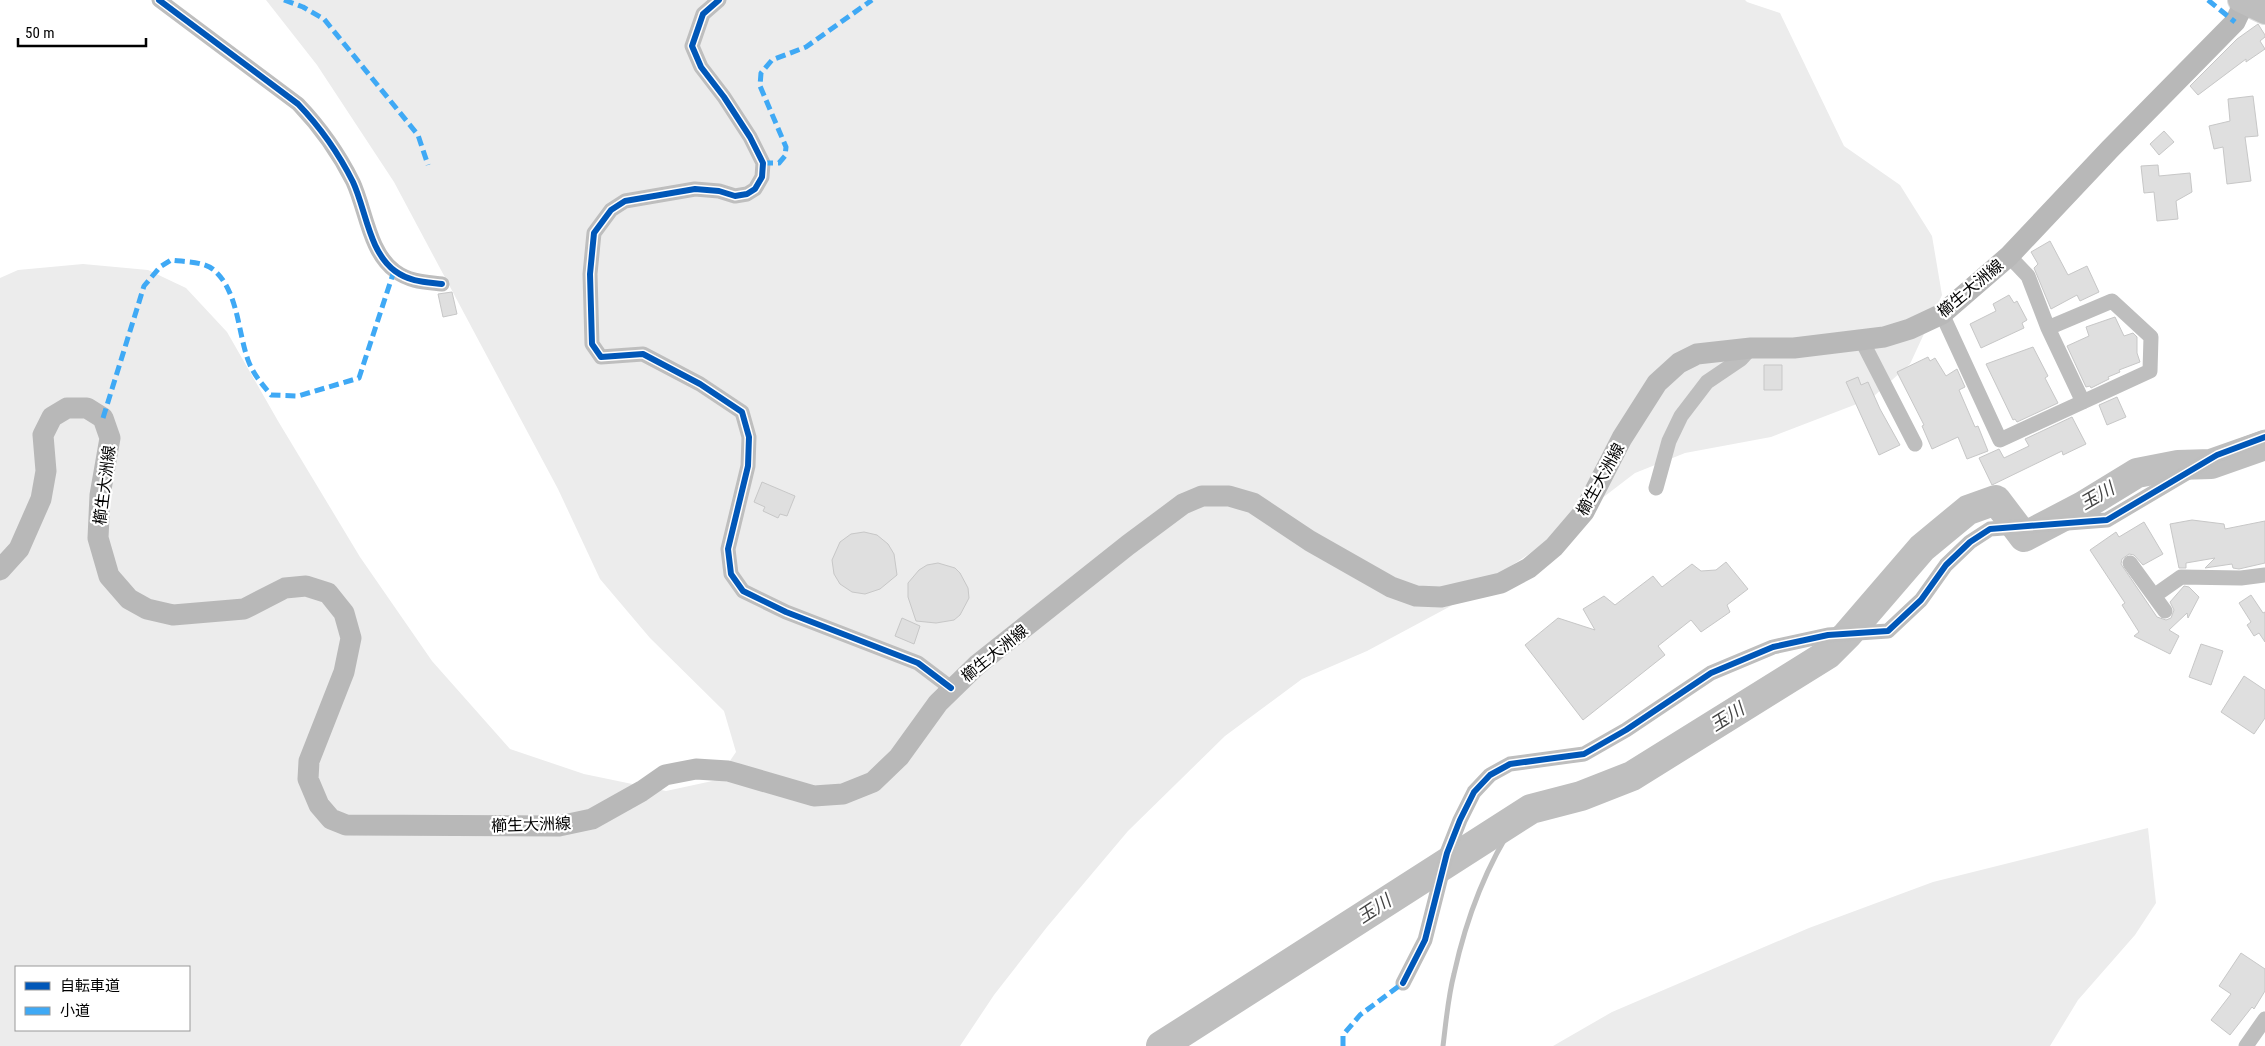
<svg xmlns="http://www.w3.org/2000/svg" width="2265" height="1046" viewBox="0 0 2265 1046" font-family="'Roboto Condensed','Noto Sans JP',sans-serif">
<rect width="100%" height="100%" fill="#fff"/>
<path fill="#ececec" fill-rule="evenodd" d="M266 0H1745L1747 2 1780 13 1844 146 1900 185 1932 236 1942 295 1910 364 1874 396 1862 402 1771 437 1685 453 1635 473 1529 554 1449 607 1367 651 1302 679 1225 736 1128 831 1047 927 994 995 960 1046H0V278L18 270 83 264 148 270 186 288 227 332 278 421 360 557 432 661 510 749 584 774 666 791 717 780 736 752 724 711 650 638 600 579 558 489 394 182 317 65ZM16 967H189V1030H16Z
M2148 828 2156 903 2135 935 2078 1000 2050 1046H1553L1612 1012 1809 928 1933 882Z"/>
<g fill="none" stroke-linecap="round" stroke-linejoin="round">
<path stroke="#bfbfbf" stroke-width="5" d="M1443 1046C1446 1022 1448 997 1454 974 1466 919 1486 866 1517 819"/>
<path stroke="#bfbfbf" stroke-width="30" d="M1161 1046 1531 809 1581 796 1632 776 1828 654 1847 635 1922 548 1968 510 1996 500 2024 537 2083 506 2137 473 2178 465 2211 464 2265 445"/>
</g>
<path fill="#dfdfdf" stroke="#c7c7c7" d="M2258 24 2265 35V37L2260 41 2265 49 2246 62V59L2198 95 2190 86 2237 39Z
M2253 96 2258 136 2245 137 2251 181 2227 184 2223 147 2214 149 2209 126 2230 121 2228 99Z
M2164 131 2174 142 2159 155 2150 144Z
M2158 165 2159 176 2190 173 2192 192 2176 201 2178 219 2157 221 2154 192 2144 193 2141 166Z
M2050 241 2068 275 2087 266 2099 292 2080 301 2077 295 2051 309 2034 268 2038 264 2031 252Z
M452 292 457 314 443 317 438 294Z
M2009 295 2014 303 2017 301 2027 320 2022 323 2024 328 1981 348 1970 324 1996 311 1993 304Z
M2115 317 2124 336 2133 333 2137 337V353L2140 362 2119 370 2120 372 2108 377 2109 379 2091 388 2090 386 2086 387 2067 346 2089 336 2086 327Z
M2033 347 2048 376 2045 378 2058 403 2017 422 2015 419 2013 420 1986 364Z
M1928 357 1930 361 1935 358 1946 376 1957 369 1965 387 1959 390 1975 427 1978 426 1988 451 1967 459 1958 437 1932 449 1922 426 1924 425 1897 372Z
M1764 365H1782V390H1764Z
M1858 377 1861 385 1868 382 1880 409 1900 445 1879 455 1846 382Z
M2117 397 2126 417 2107 425 2099 405Z
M2072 417 2086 444 2063 455 2062 451 1992 485 1979 458 1999 449 2004 458 2029 446 2025 439Z
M762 482 795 496 787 516 780 514 778 518 763 511 765 507 754 502Z
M2192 520 2224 524 2225 529 2265 521V563L2239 569 2233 568 2232 564 2205 568 2215 558 2186 563V568H2179L2170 524Z
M2144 522 2163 554 2143 565 2134 555 2129 554 2122 559 2121 564 2157 617 2166 620 2171 618 2174 610 2170 602 2184 586 2189 587 2199 597 2188 618 2187 613 2169 630 2179 636 2170 654 2134 636 2139 632 2122 605 2125 603 2090 550 2116 532 2119 537Z
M864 532 877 535 888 544 894 554 897 575 880 589 865 594 852 592 840 584 834 574 832 560 840 542 851 534Z
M1726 562 1748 589 1727 605 1730 612 1701 632 1691 620 1658 646 1665 655 1583 720 1525 645 1558 618 1595 630 1583 609 1604 596 1615 605 1653 576 1662 587 1692 564 1701 571 1716 570Z
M938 563 955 568 960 573 968 588 969 598 960 615 954 620 936 623 916 621 908 597V583L919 570 927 565Z
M2251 595 2263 613 2265 612V642L2259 633 2254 636 2247 625 2251 622 2239 603Z
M902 618 920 626 914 644 895 636Z
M2201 644 2223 651 2211 685 2189 677Z
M2244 676 2265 690V718L2254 734 2221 712Z
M2241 953 2265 969V991L2254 1009 2252 1007 2230 1035 2211 1020 2231 994 2219 986Z"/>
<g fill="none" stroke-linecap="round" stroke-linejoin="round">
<g stroke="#dbdbdb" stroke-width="26">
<path id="primary" d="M2240 0 2265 12"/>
</g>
<path stroke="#bebebe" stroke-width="15" d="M159 0 298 104C320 127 339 154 353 182 366 210 369 252 395 271 410 282 425 282 442 284
M719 0 703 14 692 46 701 67 724 97 750 137 763 163 762 177 755 189 747 194 735 196 719 191 695 189 625 201 611 210 594 233 590 274 592 344 601 357 643 354 700 384 742 412 749 437 748 466 728 549 731 574 743 591 786 612 918 663 951 688
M1942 314 2000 440 2150 371 2151 337 2112 301 2048 328 2028 276 2009 256
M2048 328 2083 402
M1862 341 1915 444
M1656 488 1669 441 1681 416 1707 382 1741 359 1751 348
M2130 563 2165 611
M2154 596 2181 577 2241 578 2265 575
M1403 983 1425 940 1447 853 1460 820 1474 792 1490 775 1510 764 1584 754 1626 730 1711 673 1773 647 1828 635 1888 631 1921 600 1946 565 1970 542 1990 529 2107 520 2217 455 2265 437
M2246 1046 2265 1019"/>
<path stroke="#b8b8b8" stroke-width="21" d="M0 570 19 549 41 499 46 471 43 435 52 417 67 408H87L103 418 110 438 100 495 98 538 109 576 129 599 147 609 173 615 244 609 285 588 306 586 328 593 344 613 351 638 344 672 309 761 308 779 319 805 331 819 346 825 559 826 592 819 642 791 665 775 696 769 728 771 814 796 843 794 873 782 899 757 938 703 977 665 1128 545 1183 504 1202 496H1229L1253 503 1310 541 1391 587 1416 596 1441 597 1501 583 1529 568 1554 547 1584 512 1622 438 1657 383 1679 363 1697 354 1751 348H1794L1884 337 1910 329 1942 314 2009 256 2110 149 2235 22 2244 3"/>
<use href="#primary" stroke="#bebebe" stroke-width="24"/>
<path stroke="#3fa9f5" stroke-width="5" stroke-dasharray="10 5" stroke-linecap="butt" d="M284 0 303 7 324 19 418 135 428 165
M2208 0 2235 22
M763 163H779L785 156 786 147 760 86 761 73 772 60 806 47 872 0
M103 418 144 286 160 267 171 260C184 262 205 261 215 271 238 292 238 332 248 360 253 374 262 384 271 395L298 396 359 378 394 271
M1343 1046V1035L1360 1015 1403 983"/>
<g stroke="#fff" stroke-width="9">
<path id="cycleway" d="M159 0 298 104C320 127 339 154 353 182 366 210 369 252 395 271 410 282 425 282 442 284
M719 0 703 14 692 46 701 67 724 97 750 137 763 163 762 177 755 189 747 194 735 196 719 191 695 189 625 201 611 210 594 233 590 274 592 344 601 357 643 354 700 384 742 412 749 437 748 466 728 549 731 574 743 591 786 612 918 663 951 688
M1403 983 1425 940 1447 853 1460 820 1474 792 1490 775 1510 764 1584 754 1626 730 1711 673 1773 647 1828 635 1888 631 1921 600 1946 565 1970 542 1990 529 2107 520 2217 455 2265 437"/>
</g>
<use href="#cycleway" stroke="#0057b8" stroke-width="6"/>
</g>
<g text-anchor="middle" stroke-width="4.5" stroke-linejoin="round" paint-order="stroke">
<g font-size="16" fill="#000" stroke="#fff">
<text transform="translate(1970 288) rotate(-40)" y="6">櫛生大洲線</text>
<text transform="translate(1600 479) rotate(-61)" y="6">櫛生大洲線</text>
<text transform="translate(104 485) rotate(-83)" y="6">櫛生大洲線</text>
<text transform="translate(994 653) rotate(-39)" y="6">櫛生大洲線</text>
<text transform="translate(531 824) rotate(-2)" y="6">櫛生大洲線</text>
</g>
<g font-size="18" font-style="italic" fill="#444" stroke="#fff">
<text transform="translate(2097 496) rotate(-30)" y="6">玉川</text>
<text transform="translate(1727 717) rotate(-32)" y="6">玉川</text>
<text transform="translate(1374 909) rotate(-33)" y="6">玉川</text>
</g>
</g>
<rect x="15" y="966" width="175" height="65" fill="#ffffff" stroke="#999999"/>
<rect x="25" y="982" width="25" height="8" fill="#0057b8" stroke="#999999"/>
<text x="60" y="991" font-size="15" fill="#000000">自転車道</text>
<rect x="25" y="1007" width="25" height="8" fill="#3fa9f5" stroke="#999999"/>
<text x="60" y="1016" font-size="15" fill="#000000">小道</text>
<path d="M18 38v8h128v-8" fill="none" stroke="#000000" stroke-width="2.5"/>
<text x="25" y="38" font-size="15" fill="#000000" stroke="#ffffff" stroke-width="4" paint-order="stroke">50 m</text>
</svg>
